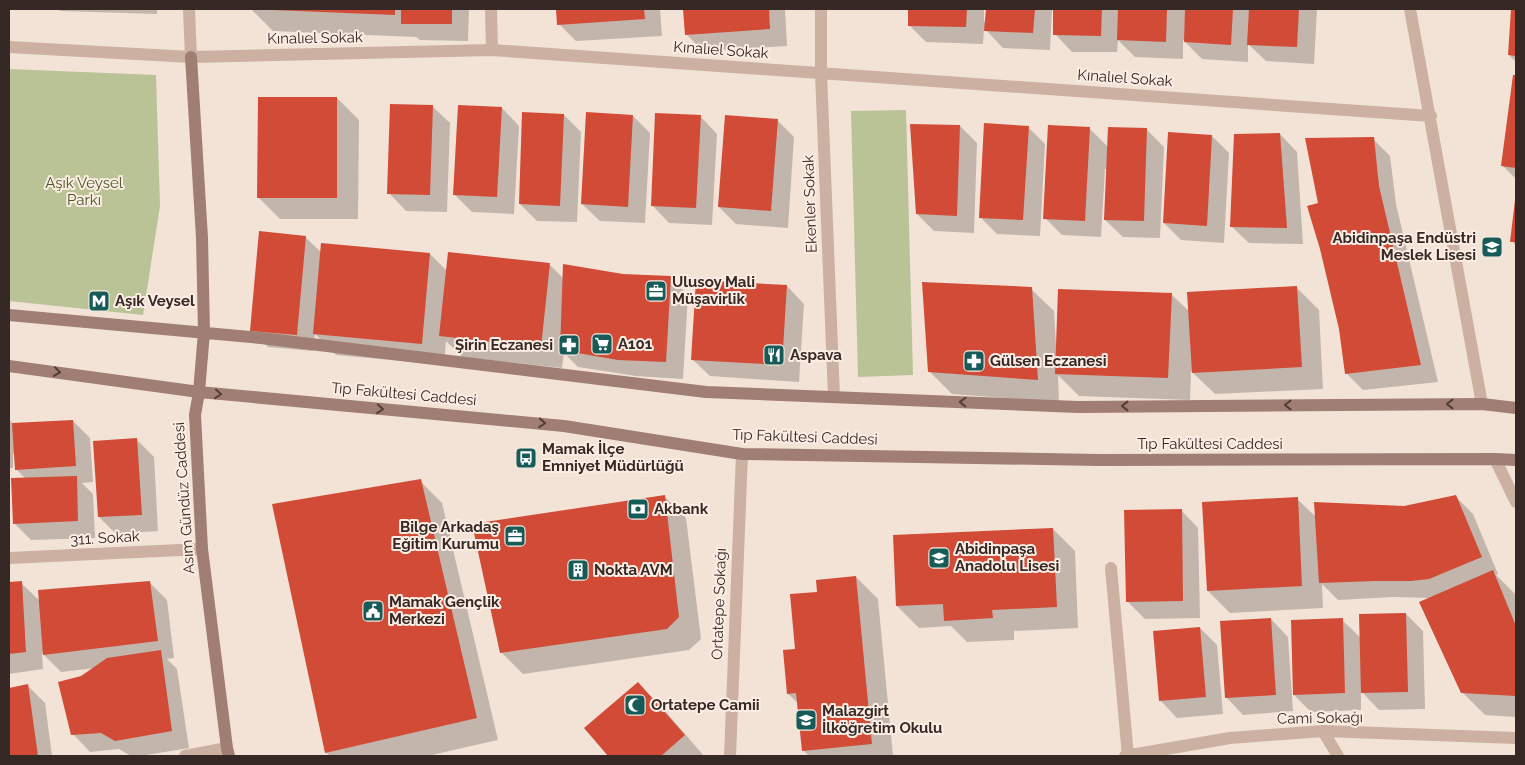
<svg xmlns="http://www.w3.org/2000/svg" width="1525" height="765" viewBox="0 0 1525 765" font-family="Raleway,sans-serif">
<rect width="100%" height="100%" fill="#f3e3d7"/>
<path fill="#b9c396" d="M9 69 156 75 160 206 143 315 9 301Z
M906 110 913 375 858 377 851 111Z"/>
<path fill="#0003" d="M58 9H157V14L60 11Z
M251 9H469L468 41 420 40 416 37 273 31Z
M558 9H660L662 36 576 41 559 24Z
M685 9H785L787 46 703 51 686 34Z
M910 9H984V22H986L987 9H1052L1050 50 1003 48 984 28 983 44 926 42 909 25Z
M1055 9H1317L1314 64 1266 61 1248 44V62L1202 59 1183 40V59L1135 57 1118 40 1117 52H1072L1055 34Z
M1512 9H1516V62L1509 55Z
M1514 76H1516V179L1502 165Z
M337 98 359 120 358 219H280L258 197Z
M432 106 450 123 447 212 406 211 389 193Z
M502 108 519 126 514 214 472 212 454 194Z
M564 115 581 132 577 222 537 221 520 204Z
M633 116 650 133 645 223 600 221 582 204Z
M700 116 717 134 712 225 669 223 652 205Z
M777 120 794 137 788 228 736 224 719 207Z
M960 126 977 143 974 233 934 231 917 214Z
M1028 127 1045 144 1040 236 997 234 980 217Z
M1089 128 1108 147 1147 130 1164 147 1160 238 1123 237 1105 220 1107 169H1105L1101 237 1062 235 1045 218Z
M1280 134 1297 152 1303 244 1249 243 1231 226Z
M1212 136 1229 153 1224 243 1181 240 1164 223Z
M1373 139 1390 156 1396 204 1438 382 1363 390 1346 373 1340 329 1319 204Z
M1516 200V246L1512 241Z
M305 237 322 253 430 254 447 271 549 264 564 279 623 275 670 278 688 295 683 379 636 376 578 367 564 353 562 368 462 357 446 341 444 365 336 355 315 334 313 351 268 347 251 330Z
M787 286 804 304 799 382 710 376 692 359Z
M1297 288 1319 310 1323 389 1215 394 1191 371 1190 400 1079 396 1058 375 1059 402 952 394 930 372 1031 289 1054 311 1056 345 1171 294 1190 312Z
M9 419 14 425 73 421 90 438 93 482 82 483 93 494 95 538 31 540 14 523 26 479 16 469 15 454H13V468H9Z
M137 440 154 457 158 531 116 534 99 517Z
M420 481 442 503 498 740 427 756H330L326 752Z
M664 496 686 518 701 639 689 650 523 674 501 652Z
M1456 497 1473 514 1498 574 1496 575 1515 594 1516 597V717L1485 715 1463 693 1431 598 1393 597 1338 600 1322 584 1323 608 1230 613 1208 591 1297 499 1316 517 1404 507Z
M1181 510 1198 528 1200 618 1145 619 1128 602Z
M1053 529 1075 551 1078 628 1014 631V640L967 642 951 626 919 628 897 606Z
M856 577 878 599 893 756H809L803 750 799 704 788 694 796 650 818 593Z
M21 583 40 601 150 583 167 600 174 658 167 659 177 669 189 748 140 756H131L119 749 90 752 73 734 82 677 95 668 61 672 42 653 43 669 9 674V584Z
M1406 614 1423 631 1425 709 1379 710 1361 691V710L1311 712 1294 695 1342 620 1361 638Z
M1271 619 1288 637 1293 711 1243 715 1226 697Z
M1200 628 1217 645 1223 714 1177 718 1160 700Z
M638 684 660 705 704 756H610L586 728Z
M28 686 45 703 52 756H9V689Z"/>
<path fill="#d14b37" d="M273 9H395V15L273 10Z
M401 9H452V24H401Z
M556 9H644L645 19 557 25Z
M683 9H769L770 29 685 35Z
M908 9H967L966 27 908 26Z
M986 9H1035L1033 33 984 31Z
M1053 9H1102L1101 36 1053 35Z
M1118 9H1167L1166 42 1117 40Z
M1185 9H1233L1231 45 1184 42Z
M1249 9H1299L1297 47 1247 45Z
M1511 9H1516V56L1508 55Z
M1513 75H1516V168L1501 166Z
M258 97H337V198H257Z
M390 104 433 105 430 195 387 194Z
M458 105 502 107 497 197 453 195Z
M522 112 564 114 560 206 519 204Z
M586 112 633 115 628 207 581 204Z
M655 113 701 115 696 208 651 206Z
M725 115 778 119 771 211 718 207Z
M984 123 1029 126 1023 220 979 218Z
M910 124 960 125 957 216 916 214Z
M1048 125 1090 127 1085 221 1043 219Z
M1108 127 1147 128 1144 221 1104 220Z
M1168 132 1212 135 1207 226 1163 223Z
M1280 133 1287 228 1230 227 1234 134Z
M1374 137 1379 186 1421 365 1345 374 1339 329 1320 249 1307 206 1318 203 1305 138Z
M1515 200H1516V242H1510Z
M259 231 306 236 297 335 250 331Z
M321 243 430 253 422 344 313 334Z
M448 252 550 263 541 347 439 336Z
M563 264 623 274 671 276 666 362 618 360 560 350Z
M696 280 787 285 782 365 691 360Z
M922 282 1032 287 1038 380 928 372Z
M1297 286 1302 367 1192 373 1187 292Z
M1058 289 1172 293 1168 378 1055 374Z
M73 420 76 466 15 470 12 423Z
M137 438 142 515 98 517 93 441Z
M77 476 78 521 13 524 11 478Z
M421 479 477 718 325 753 272 504Z
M665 495 679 617 667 629 500 653 472 524Z
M1456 495 1482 557 1429 579 1411 581H1375L1319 583 1314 502 1404 506Z
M1298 497 1302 586 1207 591 1202 502Z
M1182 509 1183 601 1126 602 1124 510Z
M1053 528 1057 607 992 610 993 618 944 621 943 604 896 606 893 535Z
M1493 570 1516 626V696L1461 693 1419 602Z
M856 576 872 744 802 751 796 693 787 694 783 650 795 649 790 594 817 592 816 580Z
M22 581 26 652 9 654V582Z
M150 581 158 641 43 655 38 590Z
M1406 613 1408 692 1361 693 1359 614Z
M1271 618 1276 695 1225 698 1220 621Z
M1343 618 1345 693 1293 695 1291 620Z
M1200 627 1206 697 1159 701 1153 631Z
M161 650 172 731 115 741 101 733 71 735 58 682 81 676 107 658Z
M638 682 685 735 661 756H608L584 728Z
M28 684 38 756H9V688Z"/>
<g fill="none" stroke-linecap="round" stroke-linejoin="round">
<path stroke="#ccb0a2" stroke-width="12" d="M189 9 191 57
M491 9 492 50
M821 9V73L834 397
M1410 9 1482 404
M9 47 191 57 492 50 1431 116
M1495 459 1516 502
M9 558 202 549
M1111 568 1128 756
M1323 731 1338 756
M185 756 227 748
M730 756 742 454
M1125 756 1230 738 1323 731 1516 738"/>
<path stroke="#a07e73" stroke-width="12" d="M191 57 202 238 204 332 199 392 195 415 202 549 227 748 229 756
M9 315 261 338 706 392 1078 407 1482 404 1516 408
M9 366 199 392 564 426 742 454 1100 460 1495 459 1516 460"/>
</g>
<defs><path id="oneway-chevron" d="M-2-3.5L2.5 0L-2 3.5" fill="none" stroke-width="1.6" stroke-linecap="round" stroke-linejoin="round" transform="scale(1.25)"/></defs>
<g stroke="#503e38">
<use href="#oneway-chevron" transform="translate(57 372) rotate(8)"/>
<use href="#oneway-chevron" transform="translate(218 394) rotate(5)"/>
<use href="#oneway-chevron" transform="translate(963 402) rotate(-178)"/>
<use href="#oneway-chevron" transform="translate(1450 404) rotate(180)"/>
<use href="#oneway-chevron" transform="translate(1288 405) rotate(180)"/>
<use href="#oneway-chevron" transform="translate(1125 406) rotate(180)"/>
<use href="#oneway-chevron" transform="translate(380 409) rotate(5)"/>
<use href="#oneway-chevron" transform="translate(542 423) rotate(5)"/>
</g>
<defs>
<g id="school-square" transform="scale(1.125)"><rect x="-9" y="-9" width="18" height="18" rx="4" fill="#175b58" stroke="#fbede3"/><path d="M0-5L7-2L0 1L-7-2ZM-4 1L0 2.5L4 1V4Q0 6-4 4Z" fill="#fff"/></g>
<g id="office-square" transform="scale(1.125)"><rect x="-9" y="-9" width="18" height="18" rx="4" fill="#175b58" stroke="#fbede3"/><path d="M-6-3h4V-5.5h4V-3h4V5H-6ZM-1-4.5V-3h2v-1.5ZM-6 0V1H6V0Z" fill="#fff"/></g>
<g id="metro-square" transform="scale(1.125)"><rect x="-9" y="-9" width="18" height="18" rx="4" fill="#175b58" stroke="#fbede3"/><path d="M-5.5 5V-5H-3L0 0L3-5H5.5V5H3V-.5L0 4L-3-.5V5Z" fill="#fff"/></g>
<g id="supermarket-square" transform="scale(1.125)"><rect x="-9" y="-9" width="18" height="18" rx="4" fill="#175b58" stroke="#fbede3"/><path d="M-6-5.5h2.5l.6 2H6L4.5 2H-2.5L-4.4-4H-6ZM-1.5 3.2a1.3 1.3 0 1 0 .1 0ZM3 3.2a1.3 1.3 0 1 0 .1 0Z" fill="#fff"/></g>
<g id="pharmacy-square" transform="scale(1.125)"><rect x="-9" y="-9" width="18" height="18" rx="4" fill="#175b58" stroke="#fbede3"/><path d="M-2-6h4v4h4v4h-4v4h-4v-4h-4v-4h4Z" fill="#fff"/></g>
<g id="restaurant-square" transform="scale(1.125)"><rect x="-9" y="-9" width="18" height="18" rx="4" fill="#175b58" stroke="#fbede3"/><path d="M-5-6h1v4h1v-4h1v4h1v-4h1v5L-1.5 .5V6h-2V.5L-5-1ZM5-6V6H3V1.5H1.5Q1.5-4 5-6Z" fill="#fff"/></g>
<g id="bus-square" transform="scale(1.125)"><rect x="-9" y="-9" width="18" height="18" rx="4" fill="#175b58" stroke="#fbede3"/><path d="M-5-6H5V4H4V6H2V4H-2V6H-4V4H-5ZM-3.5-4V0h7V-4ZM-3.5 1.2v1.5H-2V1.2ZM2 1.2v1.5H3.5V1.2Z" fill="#fff"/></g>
<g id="bank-square" transform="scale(1.125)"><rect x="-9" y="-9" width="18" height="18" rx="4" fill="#175b58" stroke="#fbede3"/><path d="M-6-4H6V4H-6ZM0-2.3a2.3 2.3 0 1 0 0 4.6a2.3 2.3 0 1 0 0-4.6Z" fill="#fff"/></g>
<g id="building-square" transform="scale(1.125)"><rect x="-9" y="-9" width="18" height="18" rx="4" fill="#175b58" stroke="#fbede3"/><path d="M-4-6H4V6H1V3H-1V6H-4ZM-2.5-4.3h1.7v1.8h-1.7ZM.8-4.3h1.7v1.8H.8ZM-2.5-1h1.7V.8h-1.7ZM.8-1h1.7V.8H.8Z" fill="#fff"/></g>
<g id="civic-square" transform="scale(1.125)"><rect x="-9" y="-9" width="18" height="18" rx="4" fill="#175b58" stroke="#fbede3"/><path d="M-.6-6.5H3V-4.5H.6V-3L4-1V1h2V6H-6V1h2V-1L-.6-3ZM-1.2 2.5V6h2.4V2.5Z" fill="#fff"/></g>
<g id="mosque-square" transform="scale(1.125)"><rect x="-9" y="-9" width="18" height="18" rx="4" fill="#175b58" stroke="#fbede3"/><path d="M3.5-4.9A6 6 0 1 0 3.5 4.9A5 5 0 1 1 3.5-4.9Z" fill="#fff"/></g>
</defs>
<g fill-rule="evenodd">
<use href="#school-square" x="1492" y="247"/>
<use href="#office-square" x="656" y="291"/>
<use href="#metro-square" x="99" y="301"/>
<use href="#supermarket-square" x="602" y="344"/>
<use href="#pharmacy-square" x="569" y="345"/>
<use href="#restaurant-square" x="774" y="355"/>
<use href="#pharmacy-square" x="974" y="361"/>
<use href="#bus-square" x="526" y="458"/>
<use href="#bank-square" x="638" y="509"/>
<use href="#office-square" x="515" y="536"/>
<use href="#school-square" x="939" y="558"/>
<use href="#building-square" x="578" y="570"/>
<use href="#civic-square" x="373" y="611"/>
<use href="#mosque-square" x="635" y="705"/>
<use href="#school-square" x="806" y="720"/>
</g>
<g text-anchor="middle" stroke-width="4" stroke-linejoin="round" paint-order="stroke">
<g font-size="15" fill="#362825" stroke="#fbede3">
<text transform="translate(315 38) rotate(-1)" y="5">Kınalıel Sokak</text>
<text transform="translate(721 50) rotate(4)" y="5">Kınalıel Sokak</text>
<text transform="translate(1125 78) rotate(4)" y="5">Kınalıel Sokak</text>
<text transform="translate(810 204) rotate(-92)" y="5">Ekenler Sokak</text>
<text transform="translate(404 394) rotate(5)" y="5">Tıp Fakültesi Caddesi</text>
<text transform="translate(805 437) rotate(2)" y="5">Tıp Fakültesi Caddesi</text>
<text x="1210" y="449">Tıp Fakültesi Caddesi</text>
<text transform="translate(184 498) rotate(-94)" y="5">Asım Gündüz Caddesi</text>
<text transform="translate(105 538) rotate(-3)" y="5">311. Sokak</text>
<text transform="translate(719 604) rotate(-88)" y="5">Ortatepe Sokağı</text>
<text transform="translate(1320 718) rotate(-1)" y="5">Cami Sokağı</text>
</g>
<g font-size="15" fill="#4a5627" stroke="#fbede3">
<text x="84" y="188">Aşık Veysel<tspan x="84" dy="17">Parkı</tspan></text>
</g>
<g font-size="15" font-weight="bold" fill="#362825" stroke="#fbede3" text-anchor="start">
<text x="1476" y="243" text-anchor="end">Abidinpaşa Endüstri<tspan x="1476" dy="17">Meslek Lisesi</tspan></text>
<text x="672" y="287">Ulusoy Mali<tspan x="672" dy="17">Müşavirlik</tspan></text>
<text x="115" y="306">Aşık Veysel</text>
<text x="618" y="349">A101</text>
<text x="553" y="350" text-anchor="end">Şirin Eczanesi</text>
<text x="790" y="360">Aspava</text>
<text x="990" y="366">Gülsen Eczanesi</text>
<text x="542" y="454">Mamak İlçe<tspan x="542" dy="17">Emniyet Müdürlüğü</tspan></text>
<text x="654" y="514">Akbank</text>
<text x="499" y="532" text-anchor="end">Bilge Arkadaş<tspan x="499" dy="17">Eğitim Kurumu</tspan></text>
<text x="955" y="554">Abidinpaşa<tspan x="955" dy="17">Anadolu Lisesi</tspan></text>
<text x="594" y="575">Nokta AVM</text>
<text x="389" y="607">Mamak Gençlik<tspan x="389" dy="17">Merkezi</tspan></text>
<text x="651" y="710">Ortatepe Camii</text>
<text x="822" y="716">Malazgirt<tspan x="822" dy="17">İlköğretim Okulu</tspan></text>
</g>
</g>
<rect width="1525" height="765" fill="none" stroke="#362825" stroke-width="20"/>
</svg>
